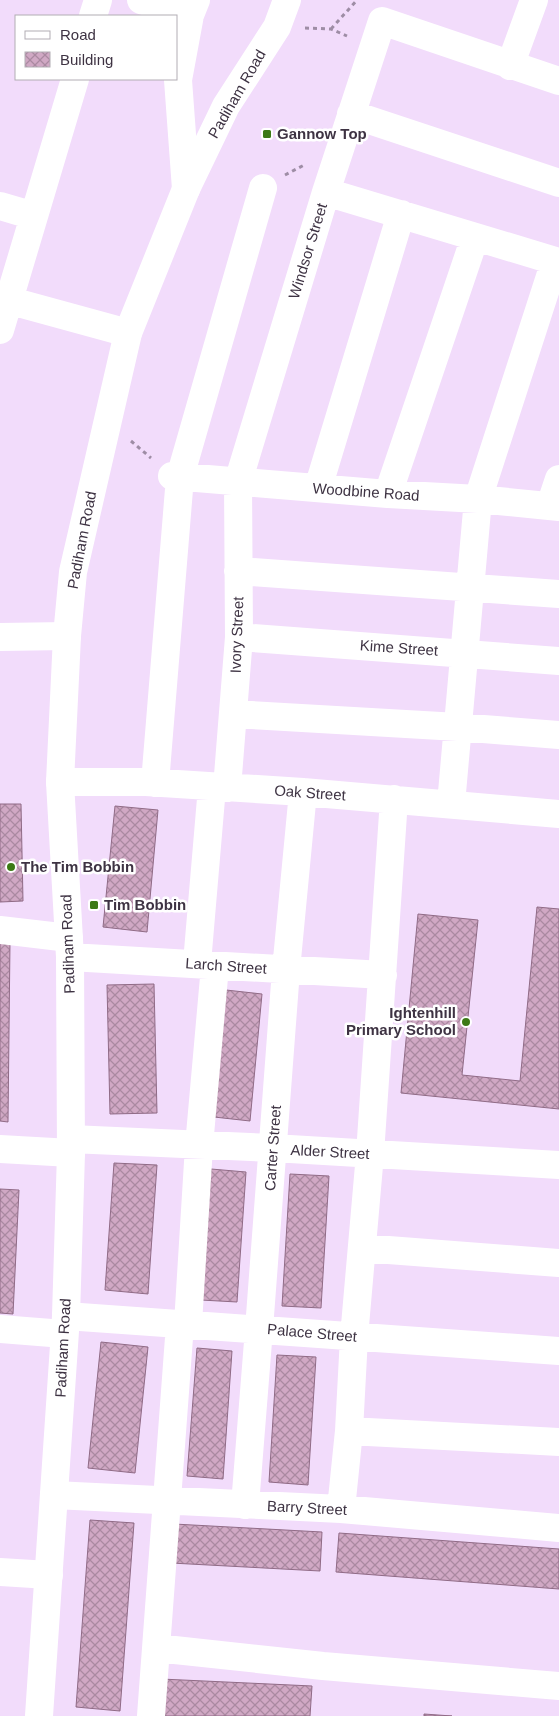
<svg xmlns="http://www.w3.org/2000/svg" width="559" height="1716" viewBox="0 0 559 1716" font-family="Arial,sans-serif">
<defs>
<pattern id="building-cross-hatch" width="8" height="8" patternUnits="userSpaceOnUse" patternTransform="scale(1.25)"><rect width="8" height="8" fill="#d0a8c4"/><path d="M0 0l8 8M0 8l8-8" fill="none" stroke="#aa89a1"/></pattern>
</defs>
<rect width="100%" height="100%" fill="#f2dcfb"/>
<path fill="url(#building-cross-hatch)" stroke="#906b86" d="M0 804H21L23 901 0 902Z
M115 806 158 810 147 932 103 927Z
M537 907 559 909V1109L401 1093 418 914 478 920 462 1075 520 1081Z
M0 941H10L8 1122 0 1121Z
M154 984 157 1113 110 1114 107 985Z
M226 990 262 994 250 1121 214 1117Z
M114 1163 157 1165 148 1294 105 1290Z
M211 1169 246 1172 237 1302 201 1300Z
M290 1174 329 1176 321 1308 282 1306Z
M0 1189 19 1190 13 1314 0 1313Z
M101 1342 148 1347 135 1473 88 1468Z
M197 1348 232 1351 223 1479 187 1476Z
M277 1355 316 1357 308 1485 269 1482Z
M90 1520 134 1523 120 1711 76 1707Z
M174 1524 322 1532 320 1571 171 1563Z
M339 1533 559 1549V1589L336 1572Z
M161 1679 312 1686 310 1716H160Z
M424 1714 452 1716H424Z"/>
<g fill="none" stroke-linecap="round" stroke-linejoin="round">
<path stroke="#9e8da5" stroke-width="3" stroke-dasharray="4 4" stroke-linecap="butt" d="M305 28 331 29 347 36
M331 29 357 0
M285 175 306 164
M131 441 151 458"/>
<path stroke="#fff" stroke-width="28" d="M141 0 190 15
M93 16 98 0
M510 66 534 0
M351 114 559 183
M186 189 178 80 190 15 196 0
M326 192 559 262
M0 206 34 216
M0 298 128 333
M0 330 75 79
M172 476 388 494 478 499 559 507
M318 488 401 214
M388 494 475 237
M550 506 559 479
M238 571 559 594
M0 637 67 636
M239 637 559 661
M233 714 458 727 559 735
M60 782H146L303 792 559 814
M155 783 180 477 263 188
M227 788 239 637 238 482 326 192 382 21 559 81
M451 804 478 499 555 261
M0 930 69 938
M70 957 383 975
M197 963 212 787
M71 1139 273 1148 559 1165
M0 1149 71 1153
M362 1248 559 1263
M66 1316 559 1351
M188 1324 199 1146 215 966
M0 1329 64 1334
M349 1431 559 1442
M54 1495 341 1509 559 1528
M245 1505 259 1329 286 970 303 792
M341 1509 349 1431 354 1337 370 1154 394 799
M0 1572 49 1575
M156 1648 323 1666 559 1686
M151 1716 180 1324"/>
<path stroke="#fff" stroke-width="28" d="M39 1716 66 1316 71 1153 70 957 60 782 67 636 73 572 128 333 186 189 226 106 277 27 287 0"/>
</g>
<g fill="#3c7a16" stroke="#fff" stroke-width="2">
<rect x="262" y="129" width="10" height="10" rx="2.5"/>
<circle cx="11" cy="867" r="5"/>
<rect x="89" y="900" width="10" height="10" rx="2.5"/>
<circle cx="466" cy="1022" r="5"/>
</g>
<g text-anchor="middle" stroke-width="5" stroke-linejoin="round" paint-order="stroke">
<g font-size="15" fill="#3e3343" stroke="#fff">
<text transform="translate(237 94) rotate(-60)" y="5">Padiham Road</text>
<text transform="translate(308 251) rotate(-73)" y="5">Windsor Street</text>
<text transform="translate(366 492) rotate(4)" y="5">Woodbine Road</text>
<text transform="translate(82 540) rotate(-79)" y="5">Padiham Road</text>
<text transform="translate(237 635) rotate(-88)" y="5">Ivory Street</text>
<text transform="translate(399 648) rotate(4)" y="5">Kime Street</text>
<text transform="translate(310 793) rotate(4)" y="5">Oak Street</text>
<text transform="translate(68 944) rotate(-92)" y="5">Padiham Road</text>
<text transform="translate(226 966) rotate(4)" y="5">Larch Street</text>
<text transform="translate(273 1148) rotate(-86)" y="5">Carter Street</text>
<text transform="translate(330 1152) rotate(3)" y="5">Alder Street</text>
<text transform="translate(312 1333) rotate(5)" y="5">Palace Street</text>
<text transform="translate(63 1348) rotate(-87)" y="5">Padiham Road</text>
<text transform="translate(307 1508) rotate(3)" y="5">Barry Street</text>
</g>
<g font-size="15" font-weight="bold" fill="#3e3343" stroke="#fff" text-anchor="start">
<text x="277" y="139">Gannow Top</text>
<text x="21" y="872">The Tim Bobbin</text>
<text x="104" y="910">Tim Bobbin</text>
<text x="456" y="1018" text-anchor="end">Ightenhill<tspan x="456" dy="17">Primary School</tspan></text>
</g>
</g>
<rect x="15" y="15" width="162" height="65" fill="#ffffff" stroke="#b2adb4"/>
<rect x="25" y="31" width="25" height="8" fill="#ffffff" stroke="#b2adb4"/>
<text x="60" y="40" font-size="15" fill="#3e3343">Road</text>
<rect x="25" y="52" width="25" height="15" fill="url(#building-cross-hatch)" stroke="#b2adb4"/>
<text x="60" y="65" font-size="15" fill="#3e3343">Building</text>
</svg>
